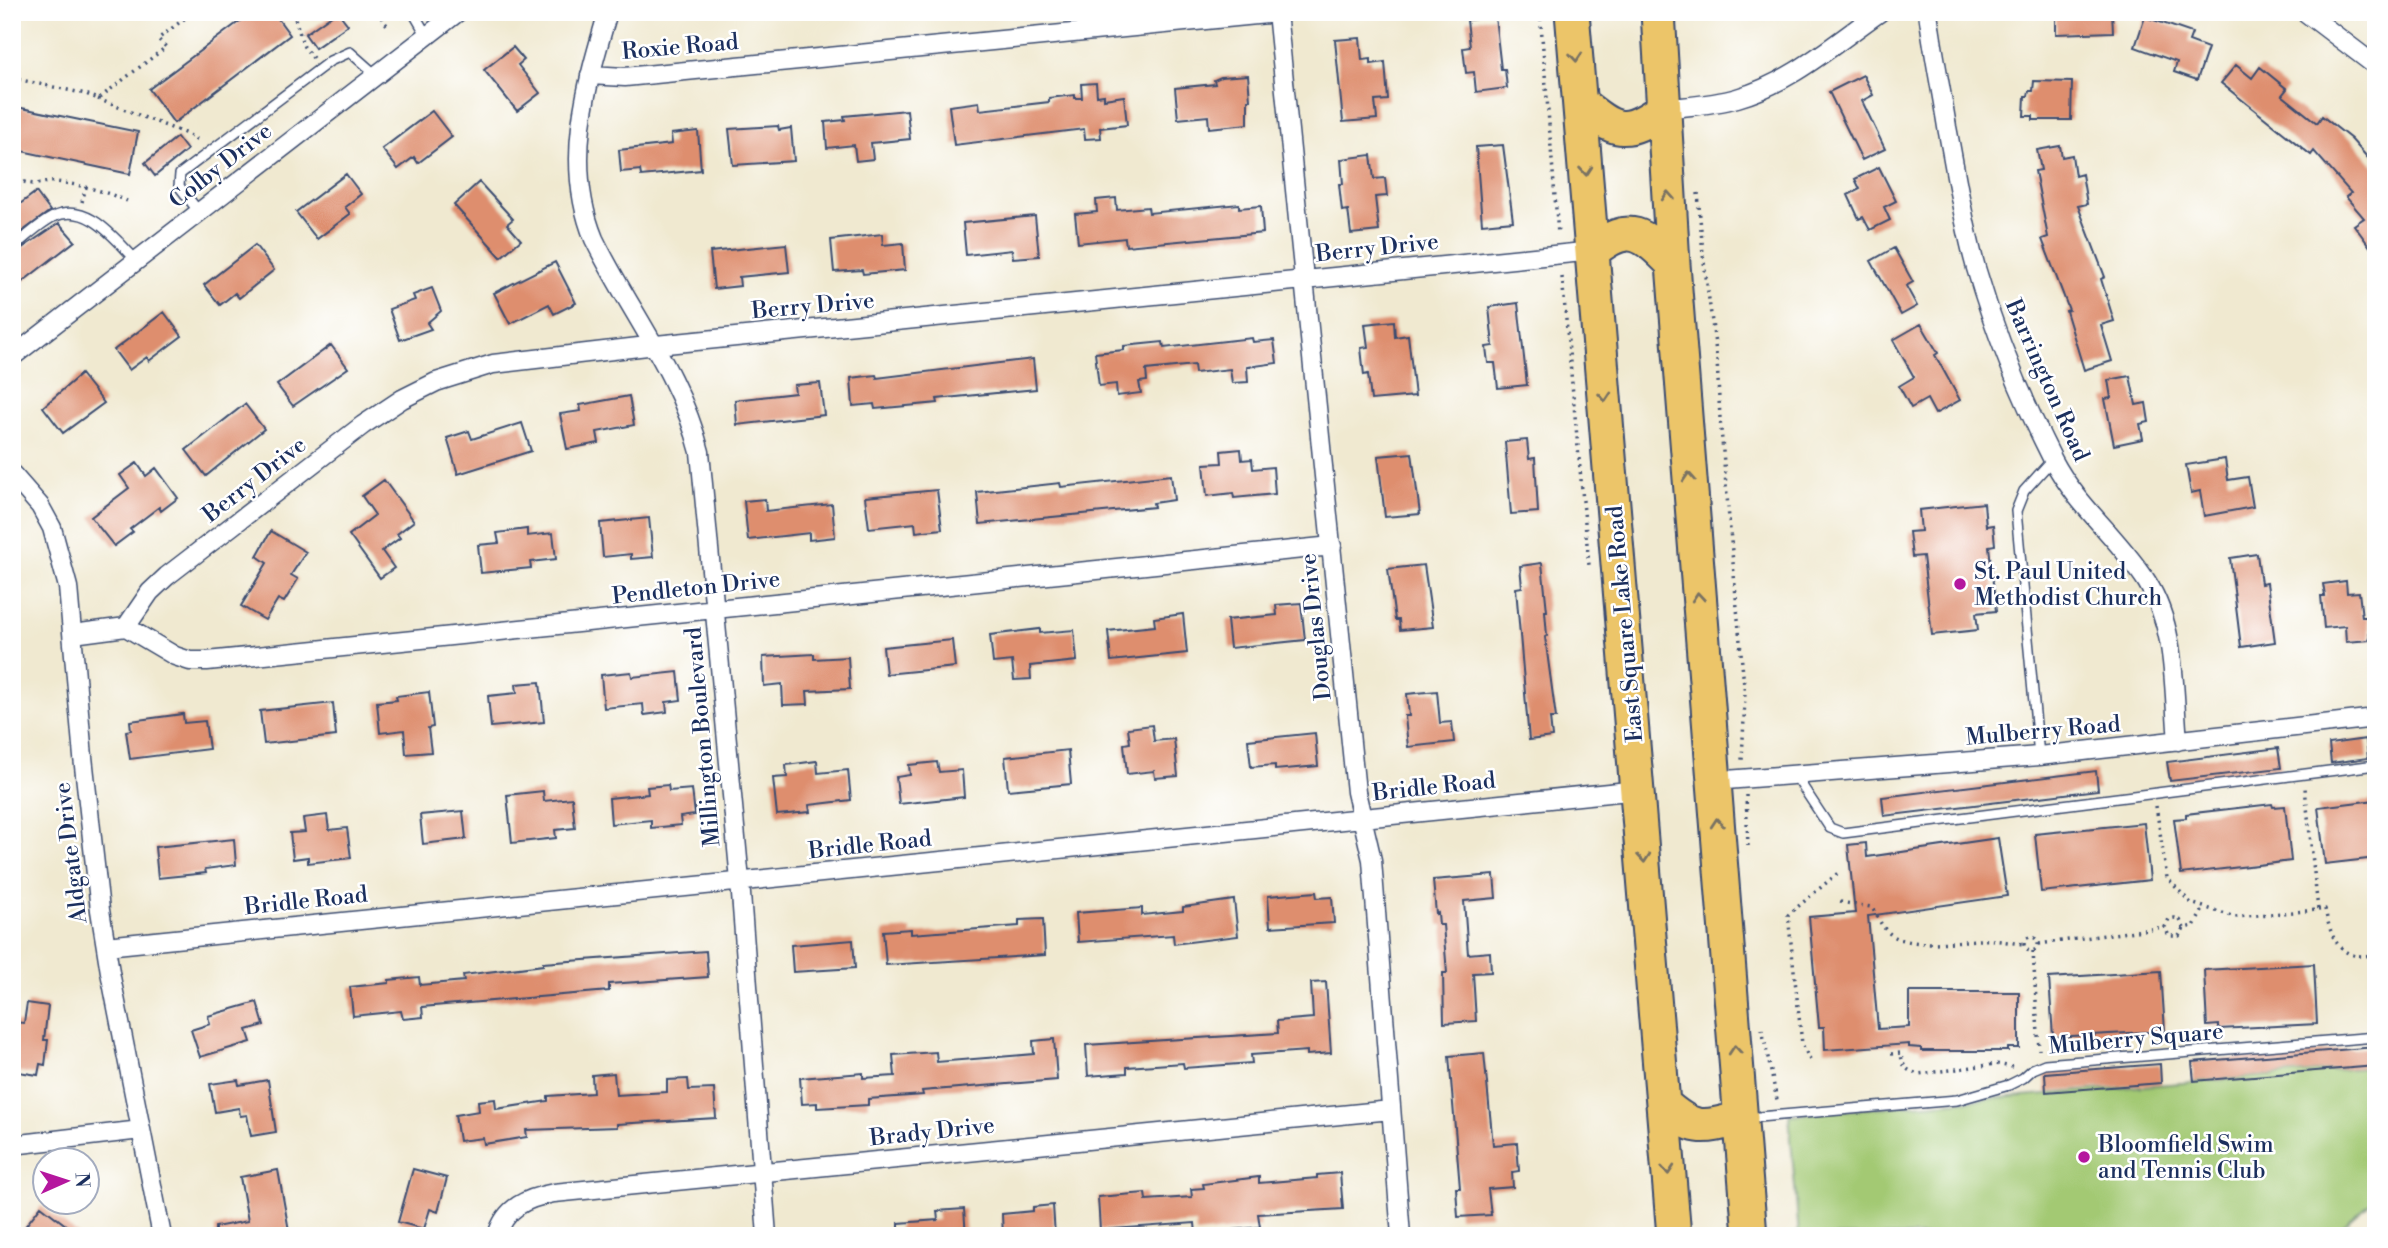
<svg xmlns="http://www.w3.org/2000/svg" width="2388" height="1248" viewBox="0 0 2388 1248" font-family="'Libre Bodoni',serif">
<rect width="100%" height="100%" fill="#fff"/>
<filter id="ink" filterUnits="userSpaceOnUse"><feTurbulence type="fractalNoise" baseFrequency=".0143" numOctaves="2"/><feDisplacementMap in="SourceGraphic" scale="14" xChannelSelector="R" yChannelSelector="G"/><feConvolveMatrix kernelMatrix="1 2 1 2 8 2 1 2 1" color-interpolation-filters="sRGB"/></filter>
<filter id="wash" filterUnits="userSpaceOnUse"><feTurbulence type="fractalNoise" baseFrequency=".00686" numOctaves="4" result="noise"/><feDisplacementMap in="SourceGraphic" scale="28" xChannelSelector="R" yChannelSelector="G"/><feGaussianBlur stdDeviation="1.57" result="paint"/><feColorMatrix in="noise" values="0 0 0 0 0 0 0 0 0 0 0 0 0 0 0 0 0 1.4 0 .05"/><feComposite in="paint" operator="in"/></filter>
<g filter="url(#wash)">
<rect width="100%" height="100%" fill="#f0e9d0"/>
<path fill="#a3c973" stroke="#5f7c68" stroke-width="2" d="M2376 1067V1198L2331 1236H1799L1789 1115Z"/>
<g id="blocks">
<path fill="#de8e6e" d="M252 12H273L290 35 174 123 149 89Z
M336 12H338L348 25 315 48 305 34Z
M2056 12H2112L2113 32 2056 34Z
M1495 17 1501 69H1505L1507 88 1476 92 1474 72 1466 73 1463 48 1470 47 1467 20Z
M2145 17 2192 33 2189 41 2208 48 2197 80 2174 72 2177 62 2135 47Z
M1360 38 1362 60 1371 59V64L1385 62 1388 100 1375 101 1377 119 1343 122 1335 40Z
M513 47 524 60 518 65 540 93 517 111 484 70Z
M2236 65 2252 78 2260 67 2287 89 2282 95 2317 123 2322 116 2351 139 2376 167V255L2354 225 2364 218 2346 197 2351 193 2314 151 2311 155 2221 83Z
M1248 75 1250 100H1248V124L1209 128 1208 116 1178 119 1175 88 1215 84 1214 80 1221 77Z
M1863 75 1873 95 1862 101 1885 149 1862 160 1829 92Z
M2034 81 2072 82 2071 120H2033V116H2024L2025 96H2028L2029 91H2033Z
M1096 83 1097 96 1104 95V99L1124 96 1127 125 1100 128 1101 138 1085 139 1084 129 954 145 949 106 979 102 980 110 1049 102V98L1075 95V98H1082L1081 84Z
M12 106 138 132 130 174 12 149Z
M907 110 910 139 871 143 873 159 856 161 854 145 827 148 825 122 845 120 844 116Z
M432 111 452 137 418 163 414 157 398 169 382 149Z
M778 126 779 130 791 128 794 161 733 165 729 129Z
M698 131 701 170 641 176 640 170 621 172 619 150 672 144 671 134Z
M177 137 187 150 155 176 145 163Z
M1503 145 1513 221 1482 224 1476 147Z
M2060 146 2062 157 2072 155 2075 176 2082 174 2087 204 2078 206 2105 277 2101 279 2114 321 2101 325 2112 361 2084 370 2066 311 2069 310 2042 239 2048 237 2035 171 2041 170 2037 150Z
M1371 155 1374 179 1385 178 1387 196 1375 197 1379 231 1351 234 1348 210 1342 211 1339 184H1343L1341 159Z
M1879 167 1896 201 1884 207 1890 220 1870 230 1863 217 1859 219 1848 195 1860 189 1855 179Z
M346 174 361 194 345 207 350 214 317 239 296 212Z
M479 182 513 219 507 224 521 240 501 257 454 205Z
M36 192 50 211 12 239V210Z
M1116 198 1117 210 1148 207 1149 213 1239 204V208L1261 206 1263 233 1126 246 1125 238 1078 243 1075 214 1097 212 1096 200Z
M1035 216 1039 256 1013 258 1012 250 966 255 963 223Z
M59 223 75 241 12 290V255Z
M882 234 883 245 903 243 905 270 863 274 862 270 834 272 831 240Z
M786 244 789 272 739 277 740 286 714 289 710 252Z
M255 245 274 270 239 298 235 293 220 305 204 285Z
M1894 248 1913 282 1906 286 1917 306 1901 315 1871 261Z
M555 262 576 303 554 314 549 304 510 324 494 293Z
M432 288 441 311 427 323 431 329 400 340 389 309 415 300 413 295Z
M1518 303 1527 385 1498 388 1495 363H1488L1486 347 1493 346 1489 307Z
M164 312 182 336 149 361 147 357 129 370 114 350Z
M1394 321 1395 337 1408 335 1415 396 1371 400 1368 374 1364 375 1361 348 1368 347 1365 324Z
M1921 324 1938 353 1935 355 1960 400 1935 414 1927 399 1911 408 1899 386 1914 377 1893 340Z
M1252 338 1253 342 1274 340 1277 363 1247 367 1248 382 1232 383 1230 369 1195 373 1194 365 1146 370 1147 381 1139 382 1141 393 1117 396 1116 384 1099 386 1095 353 1124 350V346L1163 342 1164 348Z
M331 345 348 368 293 406 277 385Z
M1033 359 1036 389 937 399 938 403 875 409 874 404 853 406 851 378 876 375 877 378Z
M81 374 104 403 63 433 43 407Z
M2130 376 2136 405 2146 403 2149 422 2140 424 2143 439 2114 445 2105 399 2111 398 2108 380Z
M820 383 824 415 737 425 735 400 795 393 794 385Z
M629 396 634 425 597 432 599 443 567 449 560 414 581 411 580 405Z
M245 404 264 429 206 476 186 450Z
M522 423 531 451 458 474 447 438 469 431 472 439Z
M1527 440 1529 459 1535 458 1538 512 1511 514 1505 442Z
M1241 449 1242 460 1252 459 1253 469 1273 467 1275 494 1234 498 1233 493 1207 496 1204 464 1222 463 1221 451Z
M1412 453 1420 514 1385 517 1378 456Z
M2225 459 2228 480 2248 477 2253 507 2204 516 2200 491 2191 493 2186 465Z
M137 463 146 476 156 468 178 498 161 511 159 507 130 529 133 532 114 546 91 517 129 488 120 475Z
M1171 475 1174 500 1153 503 1154 507 980 524 977 492 1060 483 1061 487Z
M384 480 414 521 397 534 400 538 382 551 394 568 380 578 349 535 375 515 362 496Z
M937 490 942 529 916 532 915 523 869 528 865 497Z
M765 499 766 511 832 504 835 537 809 540V533L748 540 744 501Z
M1984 503 1986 526 1993 525 1995 545 1989 546 1996 611 1976 613 1978 630 1932 635 1923 556 1912 557 1909 532 1921 531 1919 510Z
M649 518 653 557 631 559V554L603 557 600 523Z
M527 529V536L553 533 556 559 530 562 531 568 481 573 478 545 499 543 497 533Z
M271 531 306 552 291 575 298 579 284 602 278 599 265 620 241 606 267 563 257 556Z
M2257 554 2261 584 2267 583 2275 642 2241 647 2230 558Z
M1542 563 1547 611H1545L1547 636 1545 637 1556 718H1550L1552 737 1529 740 1516 588 1522 587 1520 566Z
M1424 565 1433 627 1400 630 1399 620H1395L1388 569Z
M2346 581 2347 593 2359 592 2362 617H2368L2370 640 2346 642 2345 626 2324 628 2321 596H2325L2323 584Z
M1301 603 1305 640 1230 648 1227 620 1277 615 1276 605Z
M1183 614 1187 653 1111 661 1108 631 1155 626 1154 618Z
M1040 629V633L1074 630 1077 661 1030 666 1031 679 1014 680 1012 661 993 663 990 635Z
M952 640 955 667 886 674 883 647Z
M814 654V659L848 657 850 689 807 691 808 704 783 705 782 684 764 686 763 657Z
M631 672 632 677 678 672 681 700 666 702 667 712 644 715 643 704 604 708 601 675Z
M540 682 544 722 491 727 488 696 517 693 516 684Z
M1437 691 1440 723 1452 722 1454 742 1408 747 1405 716H1409L1407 694Z
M429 692 433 727 428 728 431 752 406 754 404 730 380 733 377 702 397 700 396 696Z
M333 703 336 736 264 744 260 711Z
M183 714 184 723 205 721 209 749 130 759 126 731 131 730 130 721Z
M1152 725 1154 741 1174 739 1178 776 1155 778 1154 771 1127 774 1124 744 1130 743 1128 728Z
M1315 733 1318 766 1275 770V765L1251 767 1248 740Z
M2366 739 2368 758 2331 763 2329 744Z
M2278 748 2281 768 2170 781 2167 762Z
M1068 750 1071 784 1008 790 1005 757Z
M817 761 818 773 848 770 851 800 809 805 810 812 777 815 773 778 787 777 786 765Z
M937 762 939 772 962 770 964 797 899 804 896 777 910 775 909 765Z
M2096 771 2098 790 1884 816 1882 797Z
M668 785 669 791 692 789 695 815 680 817 681 825 651 828V820L611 824 609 798 648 794 647 787Z
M543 791 544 801 572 798 575 828 555 830 556 838 512 843 507 795Z
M2376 800V858L2325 864 2318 807Z
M2272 804 2273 807 2285 806 2291 861 2181 874 2174 819 2186 818V814Z
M463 811 466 839 423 844 420 815Z
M327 815 329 830 347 828 351 858 308 863V857L293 859 290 833 305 832 303 818Z
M2144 823 2150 880 2041 892 2035 834Z
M1998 838 2007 896 1868 916 1878 1029 1909 1027V992H2019V1048H2008V1051H1921V1048L1909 1047V1044L1825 1050 1824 1027H1819L1809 917 1855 913 1848 845 1866 843 1867 857Z
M234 839 236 865 205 869 206 873 158 878 155 847Z
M1494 875 1496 898 1464 901 1468 954 1490 952 1491 972 1473 973 1476 1021 1444 1023 1443 973H1447L1443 925H1439L1438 913 1436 914 1433 880Z
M1316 892 1317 898 1332 897 1334 923 1270 927 1268 896Z
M1234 900 1238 936 1174 944 1173 935 1078 942 1076 913 1142 908V915L1183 911V907Z
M1043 919 1045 955 886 965 883 931 911 929V934L1019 926V920Z
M853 940 855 968 793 972 791 945Z
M706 951 708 977 609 984V991L422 1007 423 1017 403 1019 401 1011 353 1016 350 987 389 983V980L419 977 420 985 464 981 463 975 543 965V963Z
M2314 964 2317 1024 2219 1029V1025L2207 1026 2204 970Z
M2161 971 2165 1031 2053 1037 2049 978Z
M1326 982 1331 1053 1307 1055V1051L1251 1055 1252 1063 1184 1068 1183 1063 1127 1067V1073L1088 1076 1086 1045 1278 1033 1277 1021 1313 1018 1311 983Z
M257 1002 264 1025 247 1030 251 1042 200 1057 191 1030 210 1024 208 1016Z
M27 1003 48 1006 44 1040H48L45 1065 40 1064 38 1075 12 1071 16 1040 12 1039 14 1022 24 1023Z
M1054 1039 1057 1080 922 1091 923 1095 868 1099V1105L817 1108V1103L802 1104 800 1078 863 1073V1078L895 1076 893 1055 936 1052 937 1062 1034 1054 1033 1041Z
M2376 1047V1066L2194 1081 2192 1062Z
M1484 1053 1493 1145 1517 1143 1519 1171 1512 1172 1513 1187 1488 1189 1491 1215 1458 1217 1456 1188H1460L1449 1056Z
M2160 1064 2161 1083 2046 1092 2045 1073Z
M614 1073 616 1095 667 1092V1080L688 1079 689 1090 714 1089 716 1118 617 1124V1127L526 1130 527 1137 484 1144 483 1138 459 1141 455 1115 479 1111 478 1101 495 1099 496 1109 548 1101V1096L593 1093 592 1075Z
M238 1080 239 1085 268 1080 276 1132 251 1136 247 1115 240 1116 239 1108 215 1112 210 1084Z
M413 1169 447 1178 438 1212 430 1209 424 1229 398 1222Z
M278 1170 290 1236H215V1227L248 1221 240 1177Z
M1340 1173 1343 1209 1258 1214 1260 1227 1196 1234 1195 1223 1100 1230 1098 1197 1145 1193 1146 1200 1192 1197 1191 1189 1204 1188 1203 1184 1259 1177V1183L1317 1178V1175Z
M1053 1205 1055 1236H1003L1002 1214 1033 1211V1207Z
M41 1206 80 1236H35L24 1228Z
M964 1209 966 1236H899V1223L938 1220 937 1211Z"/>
</g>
</g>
<g filter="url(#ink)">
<use href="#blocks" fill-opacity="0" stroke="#3b4b6f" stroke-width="2"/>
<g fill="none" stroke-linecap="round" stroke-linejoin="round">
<g stroke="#3b4b6f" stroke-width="12">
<path id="lane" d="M413 12 427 36
M199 212 179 186 180 174 330 61 350 52 376 75
M12 248C25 238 39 224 53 217 88 201 115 239 136 260
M2039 756 2016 511 2024 491 2053 459
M1795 775 1830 828 1843 833 2376 765
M1747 1118 1957 1100 2009 1085 2023 1078 2033 1069 2045 1064 2376 1037"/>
</g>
<g stroke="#3b4b6f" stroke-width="21">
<path id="street" d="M608 12C586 86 563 164 594 239 629 311 680 373 700 452L740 881 767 1236
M1277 12 1356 792 1372 860 1401 1236
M1928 12C1933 51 1941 89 1947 127 1956 174 1963 222 1976 268 1995 333 2022 399 2053 460 2077 506 2119 538 2147 582 2177 629 2173 688 2178 741
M2305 12 2376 66
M590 75 625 77 1277 13
M1663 109C1688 106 1713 105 1737 98 1791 83 1835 43 1880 12
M12 357 458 12
M12 474 40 506 52 528 68 587 83 757 100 910 110 972 162 1236
M126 627 150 592 167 576 363 425 402 399 436 382 493 364 656 345 1593 251
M73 634 126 627 175 656 190 661H207L1332 546
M1713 781 2039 756 2376 718
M106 946 1638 790
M12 1145 141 1130
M497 1236C505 1207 527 1198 554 1193L1391 1110"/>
</g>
<g stroke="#3b4b6f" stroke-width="37">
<path id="highway" d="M1572 12 1674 1236
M1658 12 1673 264 1750 1236
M1580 103C1615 132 1625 137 1663 109
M1593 251C1630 221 1643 234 1673 264
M1663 1104C1694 1131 1701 1129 1741 1118"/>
</g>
<path stroke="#3b4b6f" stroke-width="3.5" stroke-dasharray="2 5" stroke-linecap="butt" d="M293 12 304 47 313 58
M377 12 387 25
M1540 12 1558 234
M12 78 86 94 98 99 166 47 158 39 193 12
M98 99 194 137 198 142
M12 190 24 182C40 187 43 180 57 182 81 185 105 191 127 201
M1698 193 1703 254 1717 360 1720 418 1745 697 1742 760
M82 202 86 187
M1562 277 1589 565
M1746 795 1748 847
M2156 806 2167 878 2191 903 2235 917 2318 910 2305 788
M1840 902 1871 907C1877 914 1880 924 1886 930 1906 953 1965 938 1992 940 2002 941 2013 943 2024 944
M2318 910 2325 909C2331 939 2340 963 2376 954
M2184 928 2180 920 2175 918 2169 919 2165 927 2169 936H2179L2184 928 2194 926 2204 908
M2024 944a7 7 0 1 1 14 0a7 7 0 1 1-14 0Z
M2039 944 2165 927
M2033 951 2039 1050
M1762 1029 1777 1100
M1891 1054 1901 1053C1902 1066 1906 1071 1919 1074L1996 1064 2012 1067
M1810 1060 1802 1044 1788 915 1838 873"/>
<use href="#lane" stroke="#fff" stroke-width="9"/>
<use href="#street" stroke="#fff" stroke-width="18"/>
<use href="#highway" stroke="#ecc569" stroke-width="33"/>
</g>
<defs><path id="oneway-chevron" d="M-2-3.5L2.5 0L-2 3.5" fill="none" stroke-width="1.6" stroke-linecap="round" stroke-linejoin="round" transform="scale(1.75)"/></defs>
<g stroke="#797263">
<use href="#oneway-chevron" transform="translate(1576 57) rotate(85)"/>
<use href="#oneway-chevron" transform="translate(1586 171) rotate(85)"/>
<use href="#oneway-chevron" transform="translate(1668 196) rotate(-94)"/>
<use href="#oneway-chevron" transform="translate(1605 397) rotate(85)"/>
<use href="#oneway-chevron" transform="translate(1689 477) rotate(-94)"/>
<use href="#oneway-chevron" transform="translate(1698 597) rotate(-95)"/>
<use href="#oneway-chevron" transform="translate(1717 823) rotate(-95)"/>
<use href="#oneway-chevron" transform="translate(1644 858) rotate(85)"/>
<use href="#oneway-chevron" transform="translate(1735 1050) rotate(-95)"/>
<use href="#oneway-chevron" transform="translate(1668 1170) rotate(85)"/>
</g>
</g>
<g fill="#b5179e" stroke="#fff" stroke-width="2.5">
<circle cx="1960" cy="584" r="7"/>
<circle cx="2084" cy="1157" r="7"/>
</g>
<g text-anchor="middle" stroke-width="5" stroke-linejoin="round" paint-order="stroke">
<g font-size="23" fill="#1b2f5e" stroke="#fff">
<text transform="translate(680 46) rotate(-5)" y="8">Roxie Road</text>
<text transform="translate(220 165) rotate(-38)" y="8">Colby Drive</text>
<text transform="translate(1377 247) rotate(-6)" y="8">Berry Drive</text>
<text transform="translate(813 305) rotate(-5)" y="8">Berry Drive</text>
<text transform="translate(2048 380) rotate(66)" y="8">Barrington Road</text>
<text transform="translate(254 479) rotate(-38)" y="8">Berry Drive</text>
<text transform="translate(696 587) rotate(-6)" y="8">Pendleton Drive</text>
<text transform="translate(1624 624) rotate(-95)" y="8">East Square Lake Road</text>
<text transform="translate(1315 627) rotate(-96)" y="8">Douglas Drive</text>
<text transform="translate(2043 730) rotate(-5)" y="8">Mulberry Road</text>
<text transform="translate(702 737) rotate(-95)" y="8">Millington Boulevard</text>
<text transform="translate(1434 786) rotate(-6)" y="8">Bridle Road</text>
<text transform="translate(870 844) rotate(-6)" y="8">Bridle Road</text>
<text transform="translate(70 853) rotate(-97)" y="8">Aldgate Drive</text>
<text transform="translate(306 900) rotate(-6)" y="8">Bridle Road</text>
<text transform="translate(2136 1038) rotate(-5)" y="8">Mulberry Square</text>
<text transform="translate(932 1131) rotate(-6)" y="8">Brady Drive</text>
</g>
<g font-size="23" fill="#1b2f5e" stroke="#fff" text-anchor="start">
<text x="1974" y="579">St. Paul United<tspan x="1974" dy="26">Methodist Church</tspan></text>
<text x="2098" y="1152">Bloomfield Swim<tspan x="2098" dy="26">and Tennis Club</tspan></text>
</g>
</g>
<rect width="2388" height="1248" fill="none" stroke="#fff" stroke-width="42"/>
<g transform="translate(66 1181) rotate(87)"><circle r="33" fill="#ffffff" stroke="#a4acbf" stroke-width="2"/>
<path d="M0-5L12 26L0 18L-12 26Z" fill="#b5179e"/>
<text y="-10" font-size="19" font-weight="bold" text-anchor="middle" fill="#1b2f5e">N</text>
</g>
</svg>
